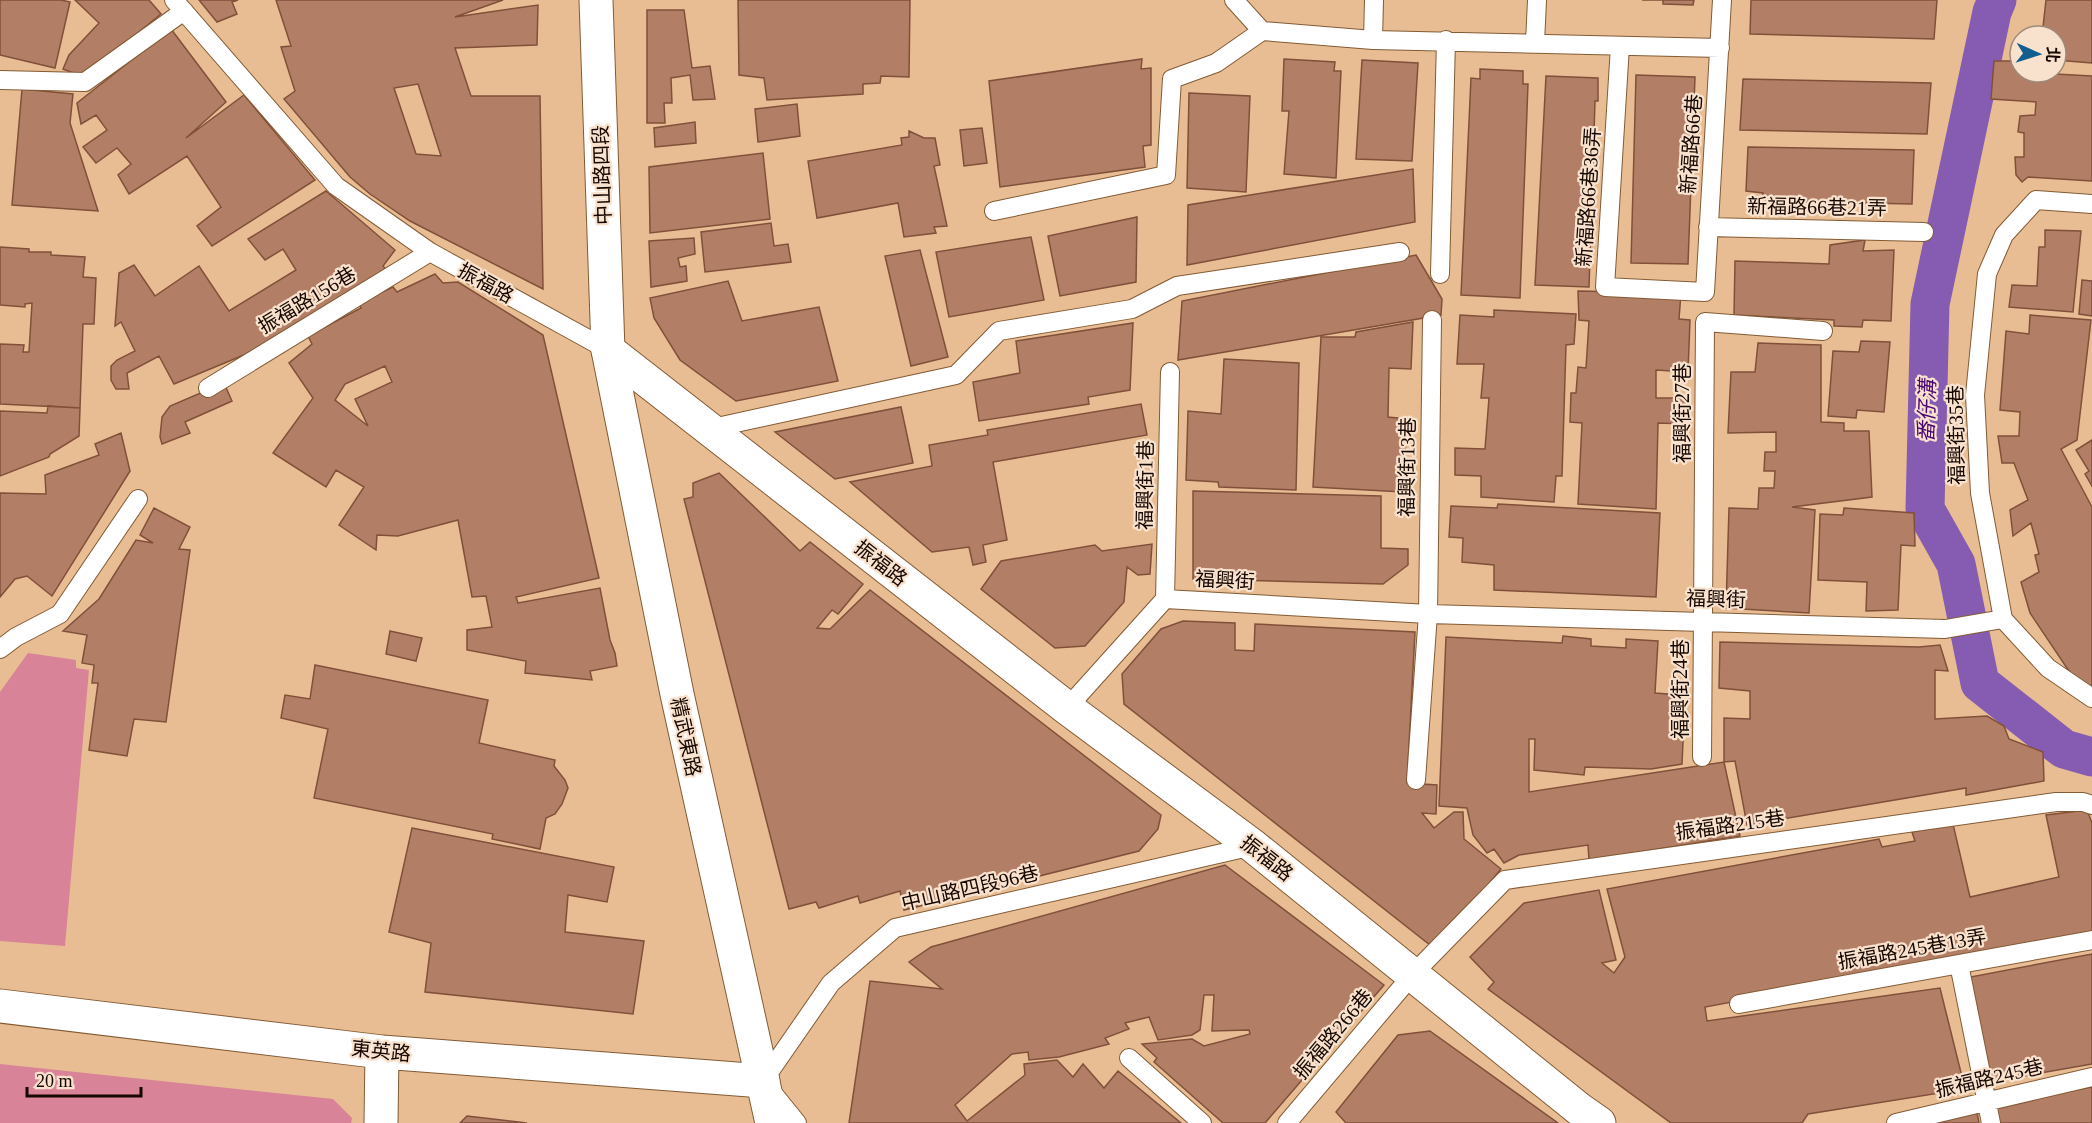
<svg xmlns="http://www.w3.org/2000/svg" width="2092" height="1123" viewBox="0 0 2092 1123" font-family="'Times New Roman','Noto Sans TC',serif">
<rect width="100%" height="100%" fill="#e8bd93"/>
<path fill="#d88397" d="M28 653 76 660V668L89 670 65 946 0 941V692Z
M0 1064 333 1099 352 1118 351 1123H0Z"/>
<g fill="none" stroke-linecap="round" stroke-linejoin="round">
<path stroke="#855cb1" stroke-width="39" d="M1997 0 1992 12 1930 304 1925 509 1956 564 1980 683 2064 749 2092 757"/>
</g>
<path fill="#b37e66" stroke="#81503a" stroke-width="1.5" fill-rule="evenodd" d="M0 0H61L70 2 55 68 0 55Z
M75 0H149L161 14 84 77 63 69 69 55 99 23Z
M199 0H238L232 2 237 14 217 22Z
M276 0H503L455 17 538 5 537 45 455 48 471 96H540L543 289 410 221 370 194 350 177 284 99 295 91 281 47 291 46ZM418 84 441 156 416 154 394 88Z
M738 0H910L909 77 881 76 880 83 863 84V94L767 100 764 78 739 75Z
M1642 0H1694L1693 5 1663 4V0Z
M1751 0H1937L1934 39 1750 34Z
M2046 0H2092V63L2056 60V36H2042Z
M647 10H684L692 68 710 66 715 99 693 100 690 75 671 78 672 103H664L665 123H647Z
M171 29 226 102 186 138 244 95 315 180 212 246 197 226 221 207 187 156 129 194 118 175 131 164 117 148 96 163 83 147 107 130 96 115 81 124 77 103Z
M1142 59 1141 69 1151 68V145L1143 146 1145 167 1000 187 989 81Z
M1284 59 1335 62 1334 71H1341L1336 178 1284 174 1289 111H1282Z
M1362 60 1418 63 1412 161 1356 159Z
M1994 61H2020V72L2092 76V181L2028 177 2022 182 2016 175 2015 157H2024V133L2018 132 2020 116 2035 115 2036 102 1991 99Z
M1480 69 1523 71V84H1528L1520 298 1461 295 1471 78 1480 79Z
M1636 75 1695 77 1688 264 1631 263Z
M1546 76 1598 78V101H1595L1589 287 1535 285Z
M1743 79 1931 83 1927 134 1740 130Z
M22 89 73 94 70 123 98 211 12 205Z
M1189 93 1250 96 1246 192 1187 188Z
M797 104 800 136 758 142 755 109Z
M695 122 696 143 655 147 654 128Z
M982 128 987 163 964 166 960 130Z
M909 131 924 138H935L940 165 934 166 947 226 934 227 936 233 904 237 898 203 817 218 808 161 902 145 901 138 909 137Z
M1748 147 1914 150 1912 204 1762 201 1763 193 1746 191Z
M763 153 770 219 650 233 649 167Z
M1413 169 1415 222 1187 265 1188 205Z
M326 191 395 250 383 266 394 280 251 352 174 384 159 356 127 373 129 389H116L111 380V366L117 360 135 351 121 322 115 326 119 273 134 265 155 296 199 266 229 311 296 270 283 249 265 260 248 239Z
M1137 217 1136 282 1060 296 1048 236Z
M771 223 774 246 788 244 791 262 705 272 701 232Z
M2045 230 2081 231 2073 312 2009 307 2012 285 2037 286 2039 247H2045Z
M1031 237 1044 300 949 317 936 252Z
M694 238 695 254 678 258 680 267 686 266 687 281 651 287 649 241Z
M1865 240 1863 251 1894 250 1891 321 1863 320 1862 327 1834 326V320L1734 315 1735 261 1829 264 1830 245Z
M0 247 29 249V252H51V255L85 257 83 277 96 278 94 324H83L80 408 0 404V344L24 345 23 352H29L32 303 25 304V307L0 305Z
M920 250 948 357 911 366 885 256Z
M1416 255 1442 299 1441 315 1178 360 1182 301Z
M435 274 443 283 458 282 543 335 599 578 516 597 518 603 600 588 610 640 615 653 617 666 590 671 592 680 525 673 526 661 467 650V630L492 627 486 596 472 597 458 520 398 536 377 535 376 550 339 525 364 487 336 470 326 487 273 453 313 398 289 363 312 344 308 336 361 308 358 303 393 287 397 292ZM385 366 392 382 355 399 368 426 335 400 345 384Z
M2082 280 2092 281V316L2079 314Z
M728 281 742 321 819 307 838 381 736 401 680 360 654 318 650 298Z
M1578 291 1681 293 1679 319 1690 320 1688 372 1656 370V398H1688L1686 424 1658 423 1656 509 1578 504 1582 423 1570 422 1571 393H1576L1578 367 1586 368 1589 321 1579 320Z
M1494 310 1576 314 1574 344 1566 345 1562 476H1556L1554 502 1481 497V476L1455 475V448L1485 449 1489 398H1481L1484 364H1457L1460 315 1494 317Z
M2030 315 2091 320 2077 440 2061 449 2092 507V702L2089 701 2030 613 2021 582 2039 572 2035 555 2039 554 2031 523 2013 536 2010 510 2028 500 2014 463H2002L1998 436H2019L2020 412 2000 410 2006 331 2029 334Z
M1413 322 1411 369 1389 368 1388 417 1407 419 1403 492 1313 487 1321 337H1355L1356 332Z
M1133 323 1130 390 1088 397 1089 404 979 421 973 382 1020 373 1016 341Z
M1861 341 1890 342 1884 412 1857 410 1856 418 1828 416 1833 351 1859 352Z
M1758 343 1821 345V422L1844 423V431H1869L1872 497 1792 507 1815 510 1809 613 1726 608 1729 508 1758 509 1759 488H1774L1775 471H1764L1765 452H1776V432L1728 433 1731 372H1755Z
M1224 359 1299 363 1296 490 1219 487 1218 482 1186 480 1188 411 1221 414Z
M224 383 232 401 185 422 190 433 162 444 160 437 162 417 170 406Z
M1141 404 1147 435 993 462 1007 540 983 545 986 562 973 565 969 547 932 552 850 482 932 466 929 445 988 435 987 430Z
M48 406 80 408 79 436 50 454 49 457 0 476V411L47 413Z
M901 407 913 463 835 479 775 432Z
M121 433 130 471 52 596 27 576 15 579 0 597V493L46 494 45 475 99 455 95 444Z
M2092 440V486L2085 474 2089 471 2076 450Z
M719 473 800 551 810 542 863 584 838 614 832 610 817 628 830 629 870 590 1161 815 1158 829 1139 851 904 910 900 891 860 903 858 896 819 908 816 902 789 909 684 499 693 497V483Z
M1193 491 1381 496V548L1408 549V565L1383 584 1193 579Z
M1498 504 1660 513 1656 597 1494 590V565L1462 562 1463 538 1449 537 1451 506 1497 508Z
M154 508 190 527 179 549 190 550 166 722 134 719 127 756 89 750 98 683H92L94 665 82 663 87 635 63 631 99 599 136 540 153 543 140 535Z
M1844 508 1914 513 1915 546 1901 545 1898 610 1866 611 1867 582 1818 580 1820 514 1843 515Z
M1152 544 1150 574 1138 575 1127 567 1124 602 1085 646 1055 648 981 589 1001 561 1095 545 1102 551Z
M1183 621 1235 623V650L1254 651 1255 624 1415 632 1407 783 1437 785 1436 814 1422 813 1434 828 1454 812H1463L1464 839 1501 869 1435 949 1124 704 1122 674 1161 629Z
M390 631 422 638 416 661 386 654Z
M1563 636 1591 639V646L1626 648V639L1658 641 1655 693 1680 695 1679 719H1684L1682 764 1651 769 1585 767 1584 775 1534 770 1535 739H1529V792L1724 762 1740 836 1589 860 1588 845 1519 855 1504 863 1494 849 1487 853 1473 835 1467 808 1439 806 1446 637 1562 643Z
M1720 642 1919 647 1940 645 1948 671 1935 670V719L1987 716 2004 726 2009 739 2043 752 2044 781 1966 795V788L1747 825 1735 761 1724 762V718L1750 719V691L1719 688Z
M315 665 488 700 479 743 555 760 554 766 565 780 568 788 562 804 555 814 546 818 540 849 492 839 493 834 314 798 328 729 281 718 285 695 310 699Z
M2087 810 2092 823V935L1705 1007 1707 1021 1940 988 1965 1089 1808 1114 1802 1123H1671L1488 989 1494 982 1470 957 1524 903 1599 890 1616 960 1602 963 1614 973 1625 957 1607 889 1879 839 1882 847 1915 841 1912 832 1953 824 1970 897 2059 877 2046 815Z
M412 828 614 867 607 902 568 895 565 932 644 941 633 1014 425 992 431 943 389 932Z
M1225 865 1384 985 1265 1123H1223L1154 1062 1157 1058 1142 1044 1192 1039 1204 1046 1250 1034 1249 1030 1212 1031 1214 995H1204L1200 1030 1192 1035 1158 1040 1149 1017 1125 1023 1129 1029 1105 1038 1109 1044 1059 1057 1029 1060 1028 1052 1012 1054 955 1105 967 1121 1025 1075 1024 1064 1057 1060 1073 1077 1083 1064 1104 1088 1118 1071 1181 1123H849L870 981 942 989 909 962 931 947Z
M2092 954V1064L1984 1083 1965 978Z
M1430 1031 1558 1123H1346L1336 1112 1398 1035Z
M2092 1087V1123H1993L1990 1106Z
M1976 1107 1979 1123H1888Z
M467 1116 527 1123H460Z"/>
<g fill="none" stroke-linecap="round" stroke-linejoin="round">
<g stroke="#825b34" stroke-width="20">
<path id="lane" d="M174 0 336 186 430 252 608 350
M1234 0 1262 31
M1373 40 1374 0
M1535 43 1537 0
M1620 46 1605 287 1705 292 1722 0
M0 80 85 82 184 11
M2092 204 2036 200 2004 235 1987 274 1975 395 1980 493 2003 619 2048 668 2092 698
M994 211 1166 175 1172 79 1216 63 1262 31 1373 40 1720 48
M1708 227 1924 232
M1440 274 1446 40
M208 388 430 252
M708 429 956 375 999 331 1132 309 1177 286 1400 252
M1165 599 1170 372
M0 649 16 637 60 614 138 499
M1067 708 1165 599 1428 614 1945 629 2003 619
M1702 757 1705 322 1823 331
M1416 780 1428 614 1432 320
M1959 964 1991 1123
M1739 1004 2092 940
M1129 1058 1202 1123
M797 1123 763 1081 831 983 895 928 1253 846
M1287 1123 1413 974 1505 880 2056 802H2083L2092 805
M1896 1123 2092 1077"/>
</g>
<g stroke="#825b34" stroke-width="35">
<path id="street" d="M608 350 1067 708 1253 846 1579 1109 1599 1123
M0 1006 382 1052 763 1081
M381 1123 382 1052"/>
</g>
<g stroke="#825b34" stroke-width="35">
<path id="secondary" d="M596 0 608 350 677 694 772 1123"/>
</g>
<use href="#lane" stroke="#fff" stroke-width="18"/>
<use href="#street" stroke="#fff" stroke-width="33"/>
<use href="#secondary" stroke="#fff" stroke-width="33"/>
</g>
<g text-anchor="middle" stroke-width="4.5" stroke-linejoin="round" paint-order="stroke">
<g font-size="20" fill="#160800" stroke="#f9e2cd">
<text transform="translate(1691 144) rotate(-86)" y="7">新福路66巷</text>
<text transform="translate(602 175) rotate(-92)" y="7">中山路四段</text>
<text transform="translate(1588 197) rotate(-86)" y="7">新福路66巷36弄</text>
<text transform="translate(1817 207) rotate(1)" y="7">新福路66巷21弄</text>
<text transform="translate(486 283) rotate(29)" y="7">振福路</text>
<text transform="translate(307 300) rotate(-31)" y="7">振福路156巷</text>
<text transform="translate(1682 413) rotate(-90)" y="7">福興街27巷</text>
<text transform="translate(1956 435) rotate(-91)" y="7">福興街35巷</text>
<text transform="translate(1407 467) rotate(-89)" y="7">福興街13巷</text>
<text transform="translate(1145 485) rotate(-89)" y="7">福興街1巷</text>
<text transform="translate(881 563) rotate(38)" y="7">振福路</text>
<text transform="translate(1225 580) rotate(3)" y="7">福興街</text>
<text transform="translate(1716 599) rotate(2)" y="7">福興街</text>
<text transform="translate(1680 689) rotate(-90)" y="7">福興街24巷</text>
<text transform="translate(686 737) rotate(78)" y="7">精武東路</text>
<text transform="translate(1730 825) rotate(-8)" y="7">振福路215巷</text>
<text transform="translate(1267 858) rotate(38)" y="7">振福路</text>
<text transform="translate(970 888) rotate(-13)" y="7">中山路四段96巷</text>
<text transform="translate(1912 949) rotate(-10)" y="7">振福路245巷13弄</text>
<text transform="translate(1333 1034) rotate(-50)" y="7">振福路266巷</text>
<text transform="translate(381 1051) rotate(6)" y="7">東英路</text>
<text transform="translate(1989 1078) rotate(-13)" y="7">振福路245巷</text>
</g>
<g font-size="21" font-style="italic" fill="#480674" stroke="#f9e2cd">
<text transform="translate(1927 411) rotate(-88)" y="7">番仔溝</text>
</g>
</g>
<g transform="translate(2038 54) rotate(93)"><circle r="28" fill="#f9e2cd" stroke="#9e8b7b" stroke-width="1.5"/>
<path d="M0-4.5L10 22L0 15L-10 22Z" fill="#135e91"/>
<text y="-9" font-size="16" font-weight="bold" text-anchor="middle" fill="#160800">北</text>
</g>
<path d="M27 1087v9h114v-9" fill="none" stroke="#160800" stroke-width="3"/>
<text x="36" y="1087" font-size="18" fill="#160800" stroke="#f9e2cd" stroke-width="4.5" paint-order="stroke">20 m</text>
</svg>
